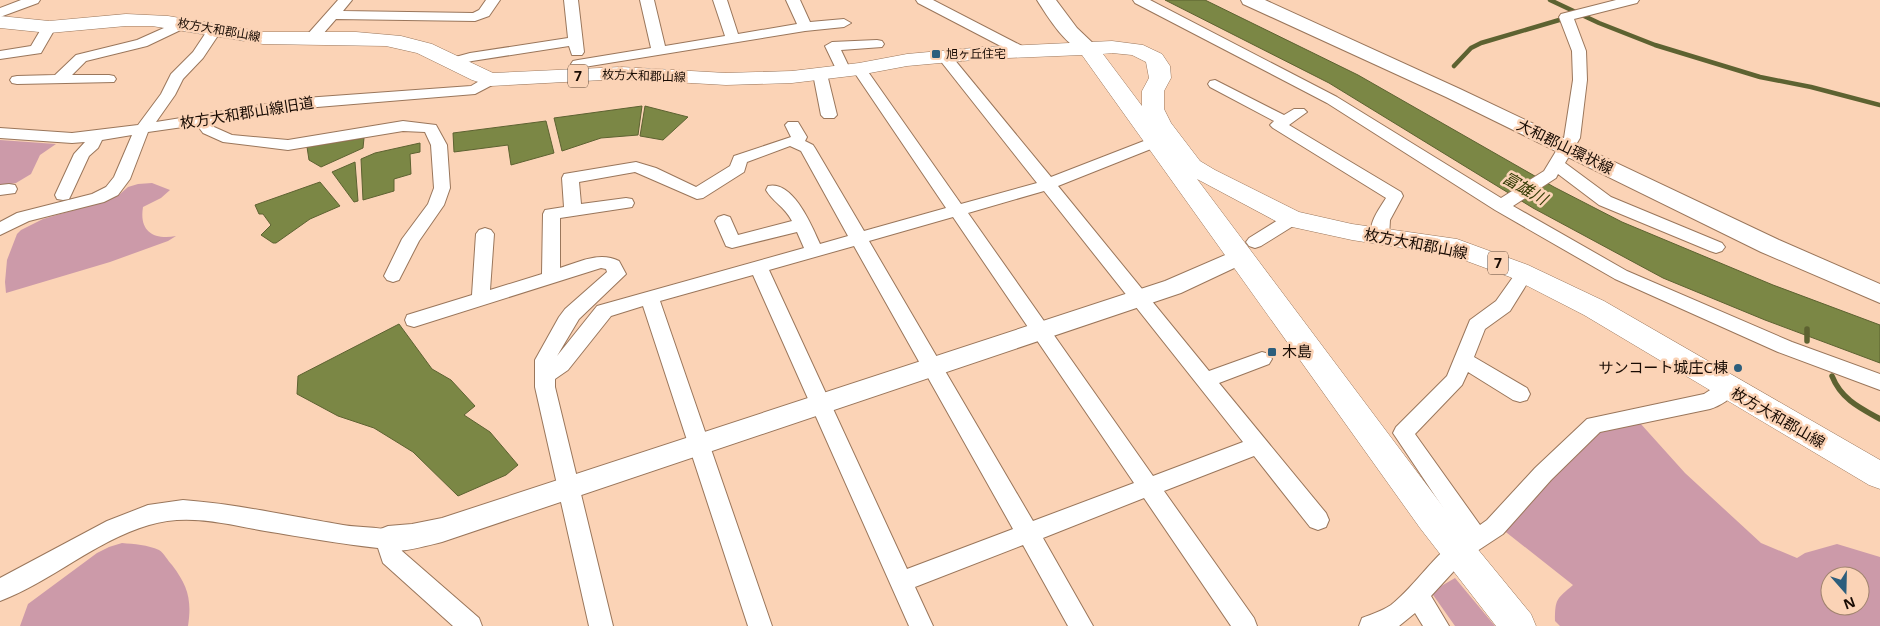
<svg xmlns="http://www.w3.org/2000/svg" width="1880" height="626" viewBox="0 0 1880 626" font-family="'Open Sans','Noto Sans JP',sans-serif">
<rect width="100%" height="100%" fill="#fbd3b6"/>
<path fill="#cc9aa9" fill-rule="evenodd" d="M0 140 56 144 40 155 31 174 16 183 0 186Z
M152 183 170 190 161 198 143 207C139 231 153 240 176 236L168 241 110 262 6 293 5 282 7 260 17 234 21 230 43 219 102 202 120 194 128 187 138 184Z
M1623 423H1640L1685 473 1761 543 1797 558 1805 553 1837 544 1880 557V626H1560L1555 621C1555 598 1557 599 1573 585L1502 529 1589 434ZM1830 576H1860V606H1830Z
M122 543C134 544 148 545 159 550 164 553 168 561 172 565 188 586 192 600 188 626H20L28 604 97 553 109 547Z
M1455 578 1495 626H1455L1431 592Z"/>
<path fill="#7b8745" stroke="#5d6231" d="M1165 0H1205L1358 75 1554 187 1622 222 1773 285 1880 325V363L1765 320 1663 278 1533 208 1329 83Z
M642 106 638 135 601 138 562 151 554 118Z
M645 106 688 117 663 140 640 136Z
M546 121 554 153 511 165 508 145 454 152 453 133Z
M364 138 363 148 321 167 309 160 307 147Z
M420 143V152L410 154 411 174 394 179V191L363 200 361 159 375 153Z
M355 162 358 201 354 202 332 172Z
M320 182 340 206 310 219 276 243H273L261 235 271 225 263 214H259L255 205Z
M399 324 432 369 451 380 475 406 464 415 490 432 518 465 506 475 458 496 413 452 374 428 338 416 297 394 298 376Z"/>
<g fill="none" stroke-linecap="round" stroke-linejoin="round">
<path stroke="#5d6231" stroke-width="4.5" d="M1550 0 1599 23 1655 45 1760 77 1811 87 1880 105
M1454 66 1471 48 1481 43 1566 18"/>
<path stroke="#5d6231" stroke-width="5.5" d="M1807 329V341
M1832 376C1841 399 1860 408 1880 419"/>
<g stroke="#9a765b" stroke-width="2">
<path id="minor" d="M21 0H40L38 3 0 17V8Z
M338 0H352L343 11 473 13 479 10 486 0H500L489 16 475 21 336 19 316 42H306L304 39 306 36Z
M564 0H578L584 52 582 55H572L569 46 472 61 453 66 448 65 446 62 448 59 470 53 568 38Z
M640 0H654L665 46 725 36 713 0H727L738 34 797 24 786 0H800L810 22 844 19 851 23 844 27 805 31 578 68 573 67 571 64 573 61 578 60 651 48Z
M916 0H933L1024 47 1026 50 1024 53H1014L918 3Z
M1133 0H1150L1337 97 1501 198 1544 171 1564 138 1573 80 1572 51 1559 17 1561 14 1616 0H1639L1637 3 1574 19 1586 51 1587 80 1580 138 1565 163 1611 197 1722 243 1725 247 1722 251 1716 253 1710 251 1599 205 1558 174 1556 178 1513 206 1627 271 1792 342 1880 374V390L1778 352 1615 279 1495 210 1327 103 1135 3Z
M184 19 191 23 189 26 147 46 86 61 72 75H109L114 76 116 79 114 82 17 84 12 83 10 80 12 77 17 76 55 75 76 55 137 40Z
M49 23 56 27 41 53 0 59V51L31 46 44 24Z
M214 27 221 31 203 58 183 79 175 95 156 122 305 98 471 86 486 77H496L498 80 496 83 475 94 305 108 211 122 214 127 232 135 288 140 403 121 436 125 447 145 450 188 444 205 419 241 399 280 393 282 387 280 384 276 402 239 428 204 434 188 431 145 425 132 403 131 288 150 223 142 203 133 197 125 148 132 130 179 118 195 104 202 29 221 0 235V222L17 213 92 194 106 187 114 177 132 135 102 140 98 148 89 156 71 195 69 199 63 200 57 199 55 195 74 154 85 142 72 143 0 138V128L72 133 138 125 161 94 171 74 193 52 209 28Z
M877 40 882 41 884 44 882 47 841 50 851 71 849 74H839L837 71 825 46 832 42Z
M944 52 949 53 1051 177 1149 139H1161L1163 142 1161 145 1058 186 1209 371 1262 352 1269 354 1272 359 1269 364 1219 383 1326 513 1329 520 1326 527 1318 530 1310 527 1254 456 1164 491 1254 618 1257 626H1231L1144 498 1043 538 1093 626H1068L1023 545 915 587 933 626H909L753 275 660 301 772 626H748L643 306 611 316 568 370 555 379V387L613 626H589L535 387V360L559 317 565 309 607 272 606 269 601 268 414 327 407 325 405 320 407 315 472 295 476 234 479 230 485 228 491 230 494 234 490 290 542 274 543 214 545 210 564 207 562 178 564 174 636 162 656 168 696 187 730 166 734 156 791 137 785 125 788 122H798L807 137 805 141 813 145 815 148 864 231 946 208 852 69 854 66H864L961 204 1037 183 939 59 937 56 939 53ZM790 146 801 151 848 236 820 244C812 226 793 180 768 186L766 190C773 202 784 206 792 221L738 235 730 217 724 215 718 217 715 221 726 246 732 248 797 232 804 248 597 306 557 356 579 319 626 274 619 261C600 251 579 262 560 268V218L626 208 632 207 634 203 632 199 626 198 581 204 579 182 635 172 697 199 703 198 744 172 747 162ZM1044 191 1243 442 1153 476 968 213ZM953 217 1134 483 1033 521 869 241ZM854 246 1013 529 907 569 769 270Z
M820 70 825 71 827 74 837 115 834 118H824L821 115 813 74 815 71Z
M1215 80 1284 115 1294 109H1304L1307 112 1289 125 1401 192 1403 196 1390 220 1389 236 1386 240 1380 242 1374 240C1365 226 1379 210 1386 198L1273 128 1270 125 1274 121 1210 87 1208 84 1210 81Z
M9 184 15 185 17 189 15 193 0 195V185Z
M1292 213 1298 215 1301 219 1298 223 1261 246 1255 248 1249 246 1246 242 1249 238 1286 215Z
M1524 268 1530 270 1533 274 1510 311 1485 329 1474 357 1527 388 1530 394 1527 400 1520 402 1513 400 1468 372 1462 385 1415 434 1480 525 1487 520 1535 468 1587 419 1704 394 1721 383 1728 380 1735 383 1738 388C1733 398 1720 406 1710 409L1600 432 1551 480 1503 534 1465 559 1431 596 1449 626H1423L1415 613 1399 626H1359L1362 618C1372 614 1382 611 1391 605 1417 584 1434 554 1462 536L1393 433 1396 427 1447 376 1470 320 1496 301 1518 270Z
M183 500C237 504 289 516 343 525 360 528 379 526 396 532L402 551 479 618 482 626H453L383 563 378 548C340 544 303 537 265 531 227 524 187 513 149 525 95 541 52 581 0 601V578L107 521 148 505Z"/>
</g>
<g stroke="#9a765b" stroke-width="2">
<path id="tertiary" d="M1239 249 1247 252 1250 257 1247 262 1181 293 442 542C421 547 398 555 378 548L374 539 378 530 388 526 412 524 442 518 1165 281Z"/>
</g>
<g stroke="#9a765b" stroke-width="2">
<path id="secondary" d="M1037 0H1056L1077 28 1098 48 1095 52C1072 58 1048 17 1037 0Z
M1241 0H1265L1460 89 1779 240 1880 284V303L1761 252 1446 97 1243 4Z"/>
</g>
<g stroke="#9a765b" stroke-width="1">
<path id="primary" d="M126 14 168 16 263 32H356L401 36 432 44 493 73 621 67 726 73 792 71 859 63 907 54 984 47 1112 41 1143 45 1162 54 1170 66 1171 78 1164 91V109L1171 123 1200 161 1215 170 1299 212 1352 224 1457 239 1528 265 1604 301 1880 460V489L1869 485 1584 315 1510 277 1453 256 1352 240 1283 225 1197 179 1444 508 1531 614 1536 626H1496L1420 528 1082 55 984 59 907 66 859 75 792 83 726 85 621 79 491 86 472 80 417 53 386 46 263 44 152 26H126L49 33 0 28V16L49 21ZM1112 53 1132 55 1146 62 1149 78 1142 91V106L1103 54Z"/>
</g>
<use href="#minor" fill="#fff" fill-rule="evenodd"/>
<use href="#tertiary" fill="#fff" fill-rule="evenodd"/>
<use href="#secondary" fill="#fff" fill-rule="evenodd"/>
<use href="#primary" fill="#fff" fill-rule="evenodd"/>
</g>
<g fill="#2d5e7c" stroke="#fbd3b6" stroke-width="2">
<rect x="931" y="49" width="10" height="10" rx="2.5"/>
<rect x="1267" y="347" width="10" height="10" rx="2.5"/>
<circle cx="1738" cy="368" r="5"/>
</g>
<g text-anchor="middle" stroke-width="5" stroke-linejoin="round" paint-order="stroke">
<g font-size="12" fill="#180b03" stroke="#fbd3b6">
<text transform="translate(219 30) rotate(10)" y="4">枚方大和郡山線</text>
<text transform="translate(644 76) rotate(2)" y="4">枚方大和郡山線</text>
</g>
<g font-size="12" fill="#180b03" stroke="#fbd3b6" text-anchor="start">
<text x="946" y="58">旭ヶ丘住宅</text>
</g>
<g fill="#fbd3b6" stroke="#5c4739" stroke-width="1">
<rect x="568" y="64.5" width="20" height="23" rx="4"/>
<rect x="1488" y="251.5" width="20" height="23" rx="4"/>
</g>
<g font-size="14" font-weight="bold" fill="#180b03">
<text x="578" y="81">7</text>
<text x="1498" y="268">7</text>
</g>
<g font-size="15" fill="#180b03" stroke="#fbd3b6">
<text transform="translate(247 113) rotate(-9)" y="5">枚方大和郡山線旧道</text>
<text transform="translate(1565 147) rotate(26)" y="5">大和郡山環状線</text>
<text transform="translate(1416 244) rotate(11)" y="5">枚方大和郡山線</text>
<text transform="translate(1778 418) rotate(30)" y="5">枚方大和郡山線</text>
</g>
<g font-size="15" fill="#180b03" stroke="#fbd3b6" text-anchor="start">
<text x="1282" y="357">木島</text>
<text x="1728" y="373" text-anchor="end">サンコート城庄C棟</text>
</g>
<g font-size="16" font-style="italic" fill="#323a04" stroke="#fbd3b6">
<text transform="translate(1525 188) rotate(30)" y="6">富雄川</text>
</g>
</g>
<g transform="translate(1845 591) rotate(160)"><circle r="24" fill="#fbd3b6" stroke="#a0836e"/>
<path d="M0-4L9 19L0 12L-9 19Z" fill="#2d5e7c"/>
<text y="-8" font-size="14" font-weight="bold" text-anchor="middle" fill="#180b03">N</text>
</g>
</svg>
